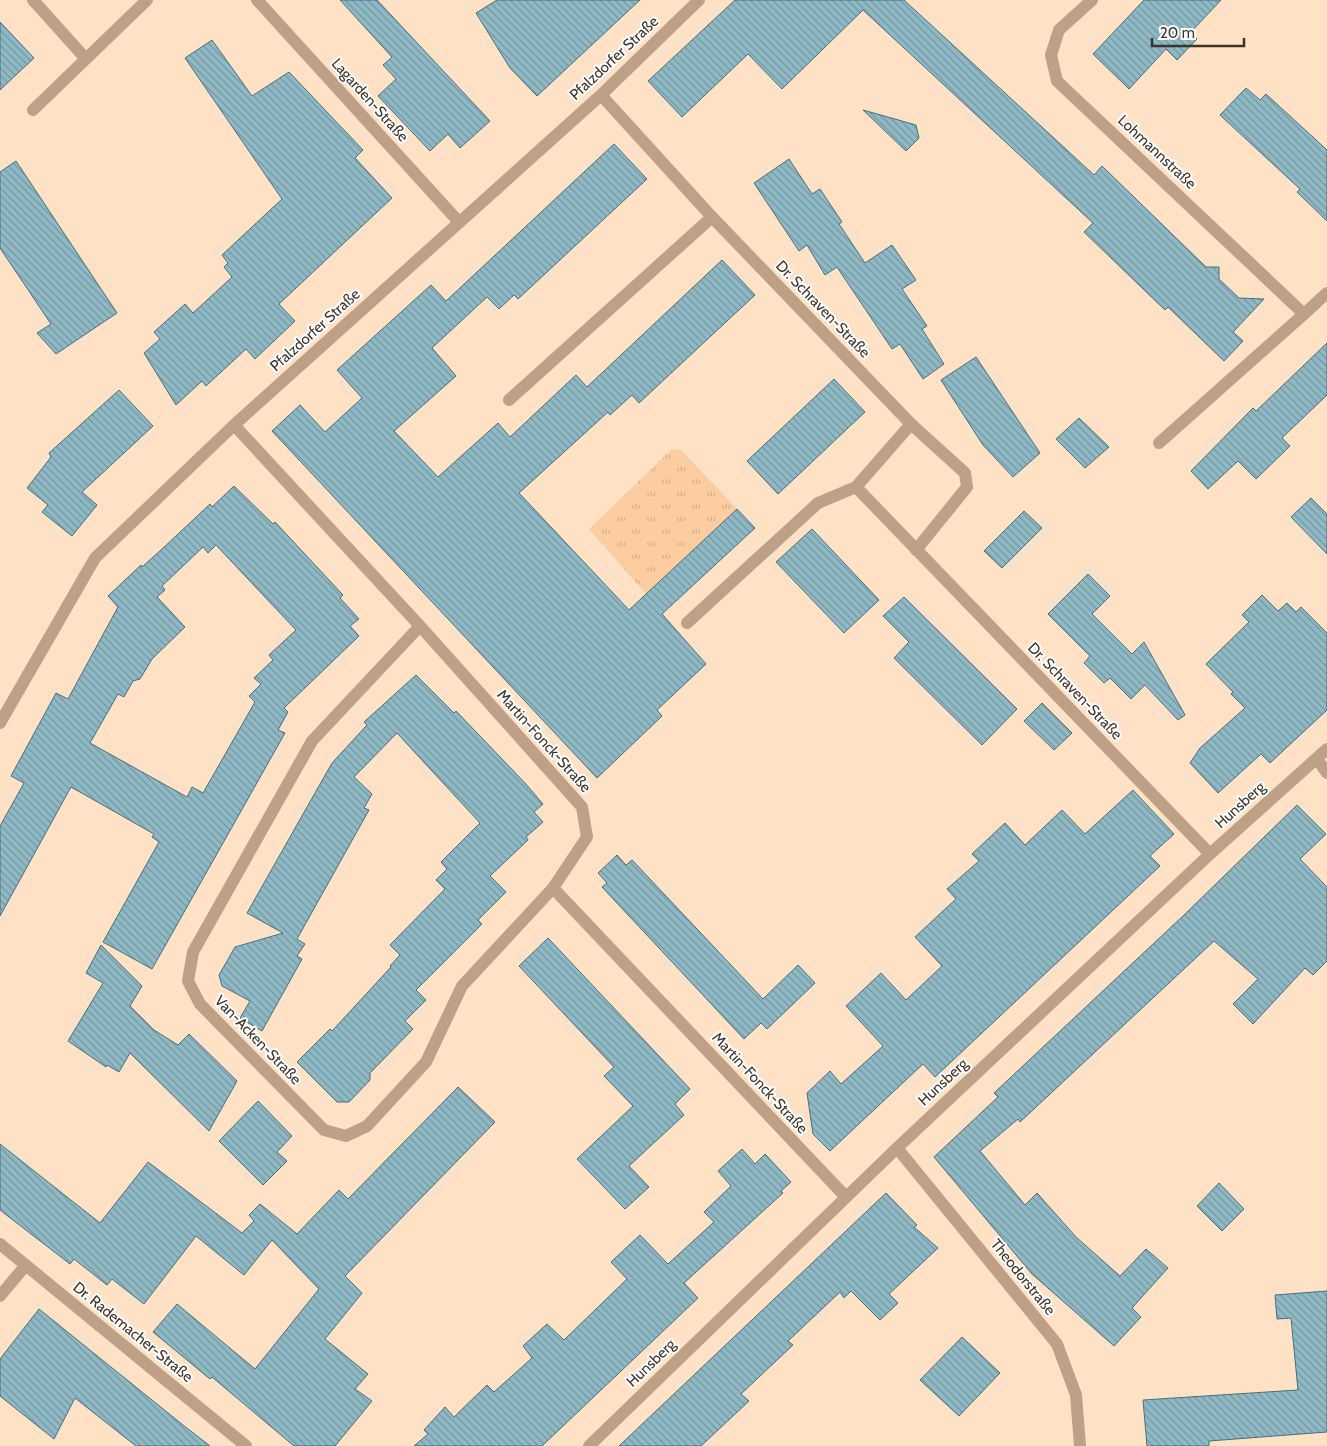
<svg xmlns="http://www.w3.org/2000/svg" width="1327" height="1446" viewBox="0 0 1327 1446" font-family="Cabin,sans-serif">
<defs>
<pattern id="park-tufts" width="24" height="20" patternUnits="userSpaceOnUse" patternTransform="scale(1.25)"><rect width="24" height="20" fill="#fccda0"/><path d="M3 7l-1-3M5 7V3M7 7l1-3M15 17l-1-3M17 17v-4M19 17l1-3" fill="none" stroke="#d9b08a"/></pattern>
<pattern id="building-back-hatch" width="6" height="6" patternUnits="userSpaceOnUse" patternTransform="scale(1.25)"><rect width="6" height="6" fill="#8eb9c5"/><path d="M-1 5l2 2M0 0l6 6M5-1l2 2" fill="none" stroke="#7597a0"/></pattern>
</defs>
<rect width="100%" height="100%" fill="#ffe1c6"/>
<path fill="url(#park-tufts)" d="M672 449 681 450 737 509 646 594 589 529Z"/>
<path fill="url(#building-back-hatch)" stroke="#476f7a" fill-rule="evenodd" d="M340 0H377L490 121 460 148 448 134 430 151 378 96 396 79 383 65 392 57Z
M497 0H640L537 96 510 68 476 13Z
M735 0H904L1094 175 1102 166 1206 267H1219V279L1239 298 1264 299 1233 332 1243 341 1224 361 1168 307 1165 310 1084 232 1093 223 863 10 782 89 748 54 682 117 648 81Z
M1144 0H1221L1191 32 1197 39 1177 60 1166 49 1129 89 1093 54Z
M0 22 34 58 0 90Z
M212 40 252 96 289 72 363 150 355 158 392 198 279 304 295 321 255 359 246 349 206 386 202 381 176 405 144 353 160 339 154 332 185 304 193 313 232 277 224 267 228 263 222 255 282 199 185 58Z
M1246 88 1260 100 1266 94 1327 150V221L1297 192 1300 189 1220 115Z
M863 110 916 125 919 138 906 151Z
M614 144 647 179 518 299 514 295 499 309 487 297 432 348 456 376 394 431 438 477 498 423 510 437 576 375 587 387 722 260 755 295 639 403 632 395 610 415 608 412 519 493 629 610 737 509 755 528 662 614 706 664 657 710 662 716 597 778 272 431 300 405 325 432 362 398 337 370 431 285 446 301Z
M789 159 812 194 820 189 842 222 839 224 865 263 892 245 916 280 902 289 927 326 922 329 944 364 923 379 900 344 892 349 837 267 825 275 807 245 799 251 754 183Z
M16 161 117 313 56 354 37 333 51 324 0 248V172Z
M1327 343V395L1282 438 1290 446 1256 479 1238 461 1208 489 1191 471 1253 408 1256 411Z
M976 357 1040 453 1013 477 983 445 941 380Z
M834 379 865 412 778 494 747 461Z
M119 390 153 426 82 492 97 505 72 536 42 512 48 505 27 488 51 457 49 453Z
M1079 418 1109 447 1085 468 1056 439Z
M234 486 273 524 275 522 343 595 340 598 359 619 350 626 359 636 284 708 288 712 278 730 285 733 152 969 103 942 159 842 152 837 154 834 71 787 0 916V826L24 783 11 776 56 693 68 699 118 607 108 596 141 565 142 567 161 550 210 504 212 507ZM216 545 296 630 269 655 273 660 254 678 261 684 249 696 255 702 203 793 192 787 187 797 90 743 118 694 124 697 133 681 140 679 152 659 185 627 157 597 165 590 162 586 203 547 208 553Z
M1311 498 1327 514V554L1291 517Z
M1024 511 1042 528 1002 568 984 551Z
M812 529 879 600 844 633 776 562Z
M1088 574 1110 596 1092 614 1132 654 1144 642 1185 715 1178 720 1145 685 1131 699 1110 678 1104 683 1084 663 1090 656 1048 614Z
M1262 595 1278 611 1287 603 1296 612 1301 607 1327 633V710L1270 763 1261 754 1218 793 1190 763 1200 748 1245 708 1231 694 1233 692 1206 664 1249 622 1242 615Z
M904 597 1017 709 982 745 894 658 909 642 883 616Z
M416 675 454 713 456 711 525 783 543 804 534 812 543 822 526 837 528 840 490 876 506 892 478 920 482 924 416 990 426 1000 405 1021 413 1029 370 1073V1080L349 1102H337L297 1062 330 1029 332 1031 391 967 390 966 400 955 390 945 445 889 436 880 447 869 441 862 480 823 397 733 354 777 372 794 364 808 369 810 297 939 305 944 297 956 302 959 262 1031 240 1018 250 1001 222 986 219 975 235 947 283 933 247 913 332 763 367 725 364 722Z
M1042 703 1072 733 1054 750 1024 721Z
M1133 790 1174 834 1150 856 1160 866 935 1077 923 1064 830 1151 813 1134 807 1093 830 1071 841 1084 883 1046 846 1006 881 973 906 1000 942 966 915 937 956 899 947 889 979 861 972 854 1005 823 1025 845 1062 810 1085 834Z
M1297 805 1326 834 1300 859 1327 887V961L1313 975 1305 968 1253 1024 1233 1004 1258 979 1214 941 1020 1122 1018 1119 980 1151 1025 1205 1037 1193 1076 1237 1120 1276 1146 1249 1168 1268 1132 1308 1141 1317 1114 1346 1032 1274 934 1157 998 1097 994 1093 1184 915Z
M617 855 626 865 632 860 763 999 798 965 815 983 767 1029 761 1023 744 1039 602 887 607 883 598 873Z
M548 938 690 1089 675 1104 684 1115 629 1166 649 1187 625 1209 577 1159 633 1106 604 1076 614 1067 519 966Z
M101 945 142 986 130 1006 154 1030 178 1045 189 1034 237 1081 209 1131 130 1053 119 1072 107 1065 106 1067 68 1041 103 983 86 973Z
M458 1087 495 1122 345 1276 362 1293 325 1339 368 1374 355 1389 372 1401 335 1446H294L212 1377 210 1379 153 1332 177 1304 255 1369 319 1289 272 1240 244 1275 196 1236 144 1304 112 1279 107 1285 74 1259 70 1264 0 1210V1144L100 1223 148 1162 242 1233 254 1221 249 1215 260 1204 297 1234 339 1190 348 1199Z
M258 1101 292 1136 277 1152 287 1161 263 1185 219 1141Z
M742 1149 755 1164 765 1154 791 1182 781 1191 783 1193 684 1283 698 1298 542 1446H414L428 1434 424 1430 445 1407 454 1417 487 1385 494 1392 532 1358 523 1346 547 1324 564 1340 627 1279 611 1262 640 1235 668 1264 714 1222 704 1212 731 1186 718 1171Z
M1219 1183 1244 1209 1222 1231 1197 1206Z
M886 1193 917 1225 914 1227 938 1248 889 1294 898 1303 880 1320 851 1291 844 1298 840 1292 788 1341 793 1345 741 1394 749 1401 701 1446H619Z
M1327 1291V1432L1209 1441V1446H1147L1143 1400 1298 1390 1291 1318 1277 1319 1275 1295Z
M39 1309 183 1425 210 1446H136L75 1398 54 1439 0 1396V1359Z
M962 1337 1000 1373 959 1416 920 1380Z"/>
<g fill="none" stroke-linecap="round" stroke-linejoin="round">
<path stroke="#bda085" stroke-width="12" d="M33 0 86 59
M257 0 459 222
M1092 0 1059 30 1051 55 1057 81 1304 314 1327 293
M601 95 712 217 911 424 965 473 967 487 916 550
M33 110 147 0
M509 400 712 217
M911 424 856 487 1210 854
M234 425 420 626 582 807 587 837 553 888 846 1197
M1159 443 1304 314
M687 623 818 503 856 487
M420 626 312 741 193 952 188 981 200 1004 324 1130 346 1136 367 1126 426 1062 462 986 553 888
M0 723 95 558 234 425 601 95 699 0
M1317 759 1327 773
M897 1148 1057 1344 1076 1395 1080 1446
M0 1244 246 1446
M0 1296 26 1265
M589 1446 897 1148 1210 854 1327 749"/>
</g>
<g text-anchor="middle" stroke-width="4" stroke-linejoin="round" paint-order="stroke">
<g font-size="15" fill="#3e3328" stroke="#fff">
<text transform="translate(614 58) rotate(-43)" y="5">Pfalzdorfer Straße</text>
<text transform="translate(370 100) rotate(48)" y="5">Lagarden-Straße</text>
<text transform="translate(1157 152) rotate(43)" y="5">Lohmannstraße</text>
<text transform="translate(823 309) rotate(46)" y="5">Dr. Schraven-Straße</text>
<text transform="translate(315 330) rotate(-42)" y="5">Pfalzdorfer Straße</text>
<text transform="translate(1075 691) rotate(46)" y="5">Dr. Schraven-Straße</text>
<text transform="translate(544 741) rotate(48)" y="5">Martin-Fonck-Straße</text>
<text transform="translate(1240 805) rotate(-42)" y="5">Hunsberg</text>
<text transform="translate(258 1040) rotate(46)" y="5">Van-Acken-Straße</text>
<text transform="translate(943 1082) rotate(-43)" y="5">Hunsberg</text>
<text transform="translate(760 1083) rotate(47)" y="5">Martin-Fonck-Straße</text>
<text transform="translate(1023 1277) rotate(51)" y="5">Theodorstraße</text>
<text transform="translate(133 1332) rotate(39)" y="5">Dr. Rademacher-Straße</text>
<text transform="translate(651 1363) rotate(-44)" y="5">Hunsberg</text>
</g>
</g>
<path d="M1152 38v8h92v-8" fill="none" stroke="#3e3328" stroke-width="2.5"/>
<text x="1160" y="38" font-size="15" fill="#3e3328" stroke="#ffffff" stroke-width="4" paint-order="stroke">20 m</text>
</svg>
